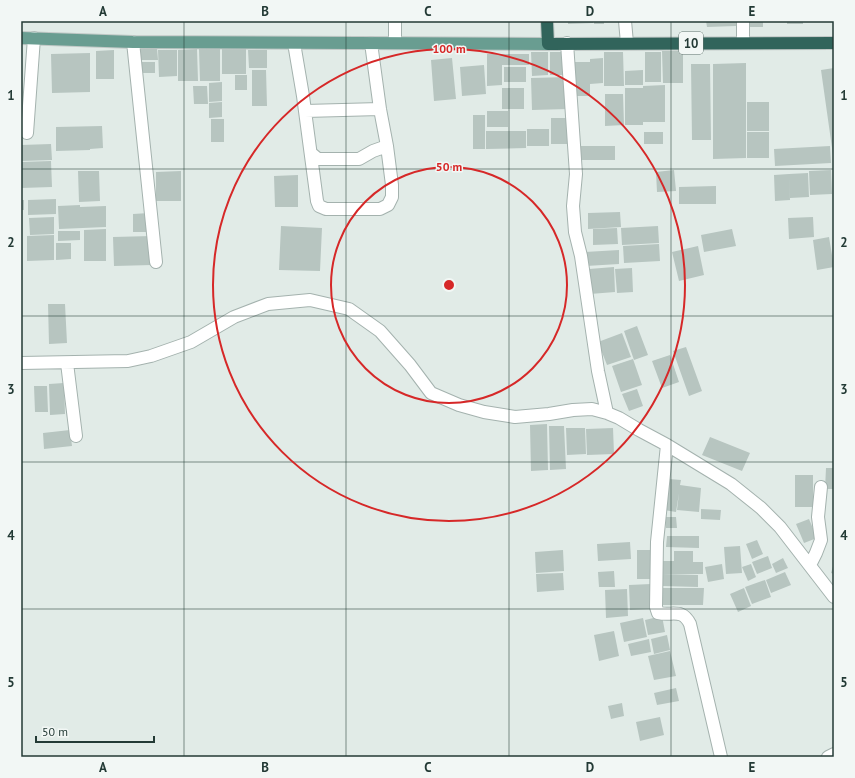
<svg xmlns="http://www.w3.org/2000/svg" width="855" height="778" viewBox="0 0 855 778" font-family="'PT Sans',sans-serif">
<rect width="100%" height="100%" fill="#e1ebe7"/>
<path fill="#b7c5c0" d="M568 21H593V23L568 24Z
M594 21H604V24H594Z
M706 21H737L736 26 707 27Z
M749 21H763V27H749Z
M787 21H803V24H787Z
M140 48H157L158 60H140Z
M220 48V81H200L199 49Z
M197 49 198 81H178V50Z
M222 49H246V74H222Z
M114 50V79H96V51Z
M158 50H177V76L159 77Z
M248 50H267V68H249Z
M662 51H683V83H663Z
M531 52H548V75L532 76Z
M550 52H568V75H550Z
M604 52H623L624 86H604Z
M645 52H661V82H645Z
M90 53V92L52 93 51 54Z
M487 54H529V65H502V85L487 86Z
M452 58 456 99 434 101 431 60Z
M603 58V83L590 84V96H571V62H590V59Z
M140 62H155V73H140Z
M746 63V158L713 159V64Z
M691 64H710L711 140H692Z
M484 65 486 94 462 96 460 67Z
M504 67H526V82H504Z
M834 68V155H833L821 70Z
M252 70H266L267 106H252Z
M643 70V85H625V71Z
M235 75H247V90H235Z
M568 77V109L532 110 531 78Z
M222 82V101L209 102V83Z
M665 85V122H643V86Z
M193 86H207L208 104H194Z
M502 88H524V109H502Z
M625 88H643V125H625Z
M605 94H623L624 125 605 126Z
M222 102V117L209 118V103Z
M747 102H769V131H747Z
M487 111H508V127H487Z
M473 115H485V149H473Z
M551 118H569V144H551Z
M211 119H224V142H211Z
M102 126 103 148 90 149V150L56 151V127Z
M527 129H549V146H527Z
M486 131H526V148L486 149Z
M644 132H663V144H644Z
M747 132H769V158H747Z
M51 144 52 160 21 161V145Z
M581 146H615V160H581Z
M830 146 831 163 775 166 774 149Z
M51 161 52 187 21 188V162Z
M674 170 676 191 657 192 656 172Z
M831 170 832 194 810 195 809 171Z
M78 171H99L100 201 79 202Z
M181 171V201H156V172Z
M808 173 809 197 790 198 789 174Z
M789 174 790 200 775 201 774 175Z
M298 175V207H275L274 176Z
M716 186V204H679V187Z
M56 199V214L28 215V200Z
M21 200H24V210H21Z
M80 205V207L106 206V227L59 229 58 206Z
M620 212 621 227 588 229V213Z
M149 213 150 232H133V214Z
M54 217V234L30 235 29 218Z
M813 217 814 237 789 239 788 218Z
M281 226 322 228 320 271 279 270Z
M658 226 659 243 622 245 621 228Z
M617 228 618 244 593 245V229Z
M106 229V261H84V230Z
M732 229 736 246 704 252 701 235Z
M58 231H80V240L58 241Z
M54 235V260L27 261V236Z
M152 236V265L114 266 113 237Z
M829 237 834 267 817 270 813 240Z
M56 243H71V259L56 260Z
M659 244 660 261 624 263 623 246Z
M698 246 704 275 679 281 672 252Z
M619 250V264L586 266 585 252Z
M614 267 615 292 590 294 589 269Z
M632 268 633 292 617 293 615 269Z
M48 304H65L67 343 49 344Z
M637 326 648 355 634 360 624 331Z
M622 333 631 357 607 365 598 342Z
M686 347 702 391 689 396 673 351Z
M670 355 679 382 662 388 652 361Z
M633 359 642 385 621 392 612 366Z
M64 383 65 414 50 415 49 384Z
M34 386H47L48 412H35Z
M637 389 643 406 629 411 622 394Z
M547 424 548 470 531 471 530 425Z
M549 426H564L566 469 550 470Z
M566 428H585L586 454 567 455Z
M613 428 614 454 587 455 586 429Z
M70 430 72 446 44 449 43 433Z
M710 437 750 453 742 471 702 455Z
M826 468H834V489H825Z
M795 475H813V507H795Z
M669 479 681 480 680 485 701 488 699 512 677 510 679 493 676 512 664 510Z
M701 509 721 510 720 520 701 519Z
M665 517H676L677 528H666Z
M809 519 817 538 804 543 796 524Z
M667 536H699V548L666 547Z
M757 540 763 554 752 559 746 544Z
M630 542 631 559 598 561 597 544Z
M740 546 742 573 726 574 724 547Z
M563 550 564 571 536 573 535 552Z
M637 550H650L651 579H637Z
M674 551H693V562H703V574H663V561H674Z
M768 556 772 568 757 574 752 562Z
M783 558 788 568 776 573 772 564Z
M834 563V574L831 573Z
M722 564 724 579 708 582 705 567Z
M751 564 756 577 748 581 742 567Z
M614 571 615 587H599L598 572Z
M785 572 791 585 771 593 766 580Z
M563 573 564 590 537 592 536 574Z
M663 574 698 575V587L663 586Z
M765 580 771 597 752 604 745 587Z
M651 584 652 609 630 610 629 585Z
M661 588H704L703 605H661Z
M744 588 751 606 738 612 730 594Z
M627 589 628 616 606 618 605 590Z
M662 616 665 632 648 635 645 620Z
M643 618 647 637 624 642 620 623Z
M614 631 619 656 599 661 594 635Z
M667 635 670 650 654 654 651 639Z
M649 639 651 652 631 656 628 644Z
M670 651 676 676 654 680 648 656Z
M676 688 679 701 657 705 654 693Z
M622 703 624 716 611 719 608 706Z
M660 717 664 735 640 741 636 722Z"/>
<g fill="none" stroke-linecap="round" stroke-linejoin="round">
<g stroke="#a4b2ae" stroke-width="14">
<path id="minor" d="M395 21V42
M625 21 627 43
M133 42 156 262
M294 43 303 96 317 201 319 206 326 209H380L388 205 392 197V185L387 146 380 109 371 43
M567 43 576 174 573 206 575 232 581 256 598 371 607 413
M743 43V21
M305 111 380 109
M27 133 34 38
M312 154 318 159H359L373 151 387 146
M21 363 128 361 151 356 191 342 234 317 268 304 310 300 349 309 380 331 410 365 431 393 459 405 484 412 515 417 549 414 573 410 592 409 607 413 619 418 639 430 667 445 731 484 761 508 780 527 834 597
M67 363 76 436
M667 445 657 542 656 607 658 613C673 616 682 608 690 624L721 757
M810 565 816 553 821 540 818 517 821 487
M828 757 834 754"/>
</g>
<g stroke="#c1c8c6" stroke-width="14">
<path id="major" d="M21 38 133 42 548 44"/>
</g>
<g stroke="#c1c8c6" stroke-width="14">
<path id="highway" d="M547 21 548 44 834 43"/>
</g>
<use href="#minor" stroke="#fff" stroke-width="12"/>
<use href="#major" stroke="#699d91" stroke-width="12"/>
<use href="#highway" stroke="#31645b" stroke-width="12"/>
</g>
<path fill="none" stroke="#233a35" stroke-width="1" stroke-opacity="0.55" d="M184 21V757M346 21V757M509 21V757M671 21V757M21 169H834M21 316H834M21 462H834M21 609H834"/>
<g fill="none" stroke="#d62828" stroke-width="2">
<circle cx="449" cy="285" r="118"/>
<circle cx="449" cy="285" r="236"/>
</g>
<g text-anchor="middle" stroke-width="3" stroke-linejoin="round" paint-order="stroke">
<rect fill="#f2f7f5" stroke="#61736f" stroke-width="1" x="679" y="32" width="24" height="22" rx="3"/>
<g font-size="13" font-weight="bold" fill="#233a35">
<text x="691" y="48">10</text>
</g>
</g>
<circle cx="449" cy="285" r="6" fill="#d62828" stroke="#f2f7f5" stroke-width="2"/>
<g font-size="12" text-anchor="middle" font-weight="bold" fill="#d62828" stroke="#f2f7f5" stroke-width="3" stroke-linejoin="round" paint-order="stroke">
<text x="449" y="53">100 m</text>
<text x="449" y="171">50 m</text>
</g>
<rect width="855" height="778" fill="none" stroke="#f2f7f5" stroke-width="44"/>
<path d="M36 736v6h118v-6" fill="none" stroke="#233a35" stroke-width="2"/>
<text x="42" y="736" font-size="12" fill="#233a35" stroke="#f2f7f5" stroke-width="3" paint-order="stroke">50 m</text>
<rect x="22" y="22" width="811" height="734" fill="none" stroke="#233a35" stroke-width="1.5"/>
<g font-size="13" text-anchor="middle" font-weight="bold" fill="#233a35">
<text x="103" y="16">A</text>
<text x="265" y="16">B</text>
<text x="428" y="16">C</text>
<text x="590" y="16">D</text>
<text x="752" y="16">E</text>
<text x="11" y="100">1</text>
<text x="844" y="100">1</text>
<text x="11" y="247">2</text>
<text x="844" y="247">2</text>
<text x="11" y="394">3</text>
<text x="844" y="394">3</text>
<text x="11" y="540">4</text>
<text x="844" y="540">4</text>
<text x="11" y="687">5</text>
<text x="844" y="687">5</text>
<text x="103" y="772">A</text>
<text x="265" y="772">B</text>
<text x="428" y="772">C</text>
<text x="590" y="772">D</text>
<text x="752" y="772">E</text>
</g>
</svg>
